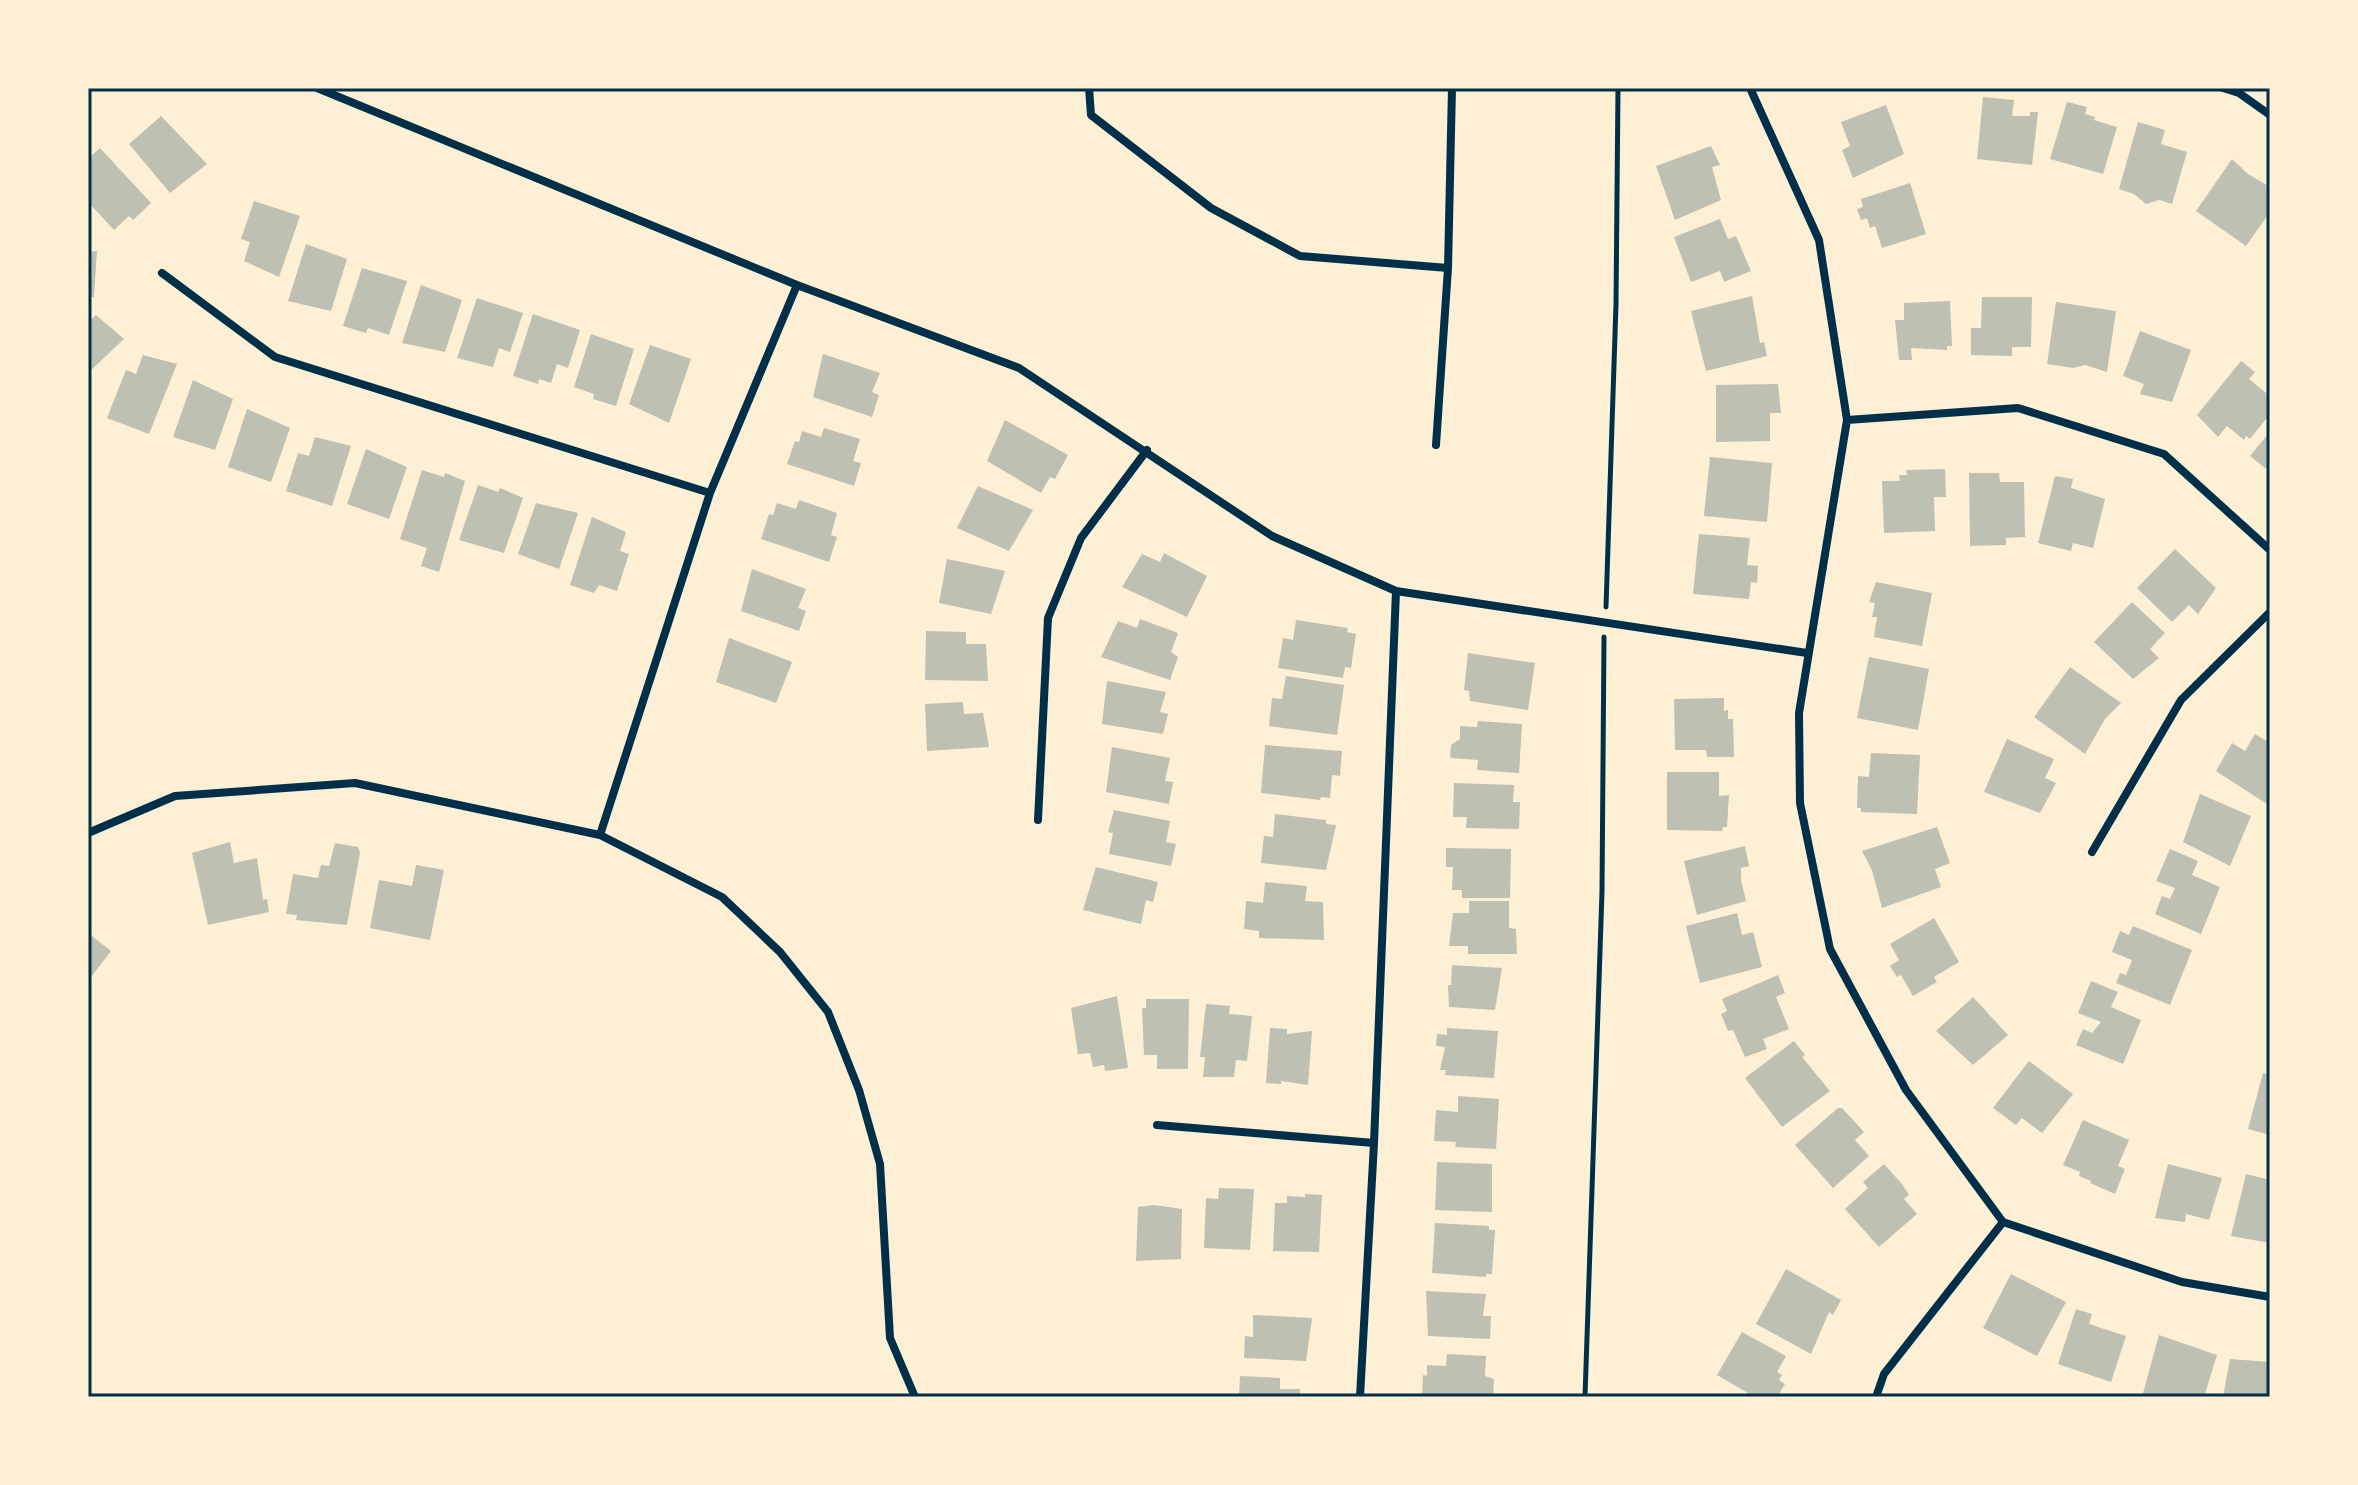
<svg xmlns="http://www.w3.org/2000/svg" width="2358" height="1485" viewBox="0 0 2358 1485" font-family="Helvetica,sans-serif">
<rect width="100%" height="100%" fill="#fdf0d5"/>
<path fill="#bec0b2" d="M1983 97 2014 100 2012 116H2030V112H2038L2032 165 1977 159Z
M2067 102 2087 107 2085 114 2095 117 2094 120 2117 127 2103 174 2050 159Z
M1886 105 1904 154 1853 178 1842 150 1850 146 1841 122Z
M161 116 207 164 170 193 129 144Z
M2138 122 2165 130 2161 144 2187 152 2172 204 2159 200 2146 204 2134 194 2119 189Z
M1711 146 1720 165 1712 167 1721 200 1675 220 1656 166Z
M100 148 151 203 133 220 129 216 114 230 88 202V159Z
M2232 159 2248 174 2270 187V212L2246 246 2196 211Z
M1910 183 1926 234 1882 248 1875 226 1870 228 1867 218 1861 220 1857 209 1863 207 1861 199Z
M254 201 300 216 279 277 244 261 250 242 241 239Z
M1720 219 1728 239 1736 236 1751 271 1724 282 1720 271 1691 282 1674 237Z
M306 244 347 259 331 311 288 301Z
M97 251 94 297H88V252Z
M362 268 407 281 389 335 368 328 366 333 343 326Z
M421 285 462 300 445 352 402 343Z
M1752 296 1760 343 1764 342 1767 356 1706 371 1691 311Z
M1982 297H2032L2031 347H2012V356L1971 355V328H1981Z
M477 298 523 313 510 352 499 348 493 367 457 358Z
M1950 301 1952 346H1947V350L1911 348 1912 360H1899L1895 320H1904V303Z
M2056 302 2116 311 2107 372 2085 365 2073 368 2047 364Z
M533 314 580 330 568 368 557 364 551 383 539 379 538 384 513 376Z
M96 315 124 339 88 373V322Z
M2140 331 2191 350 2172 402 2140 394 2144 384 2123 376Z
M591 334 634 349 616 406 593 399 594 394 574 387Z
M650 345 691 359 669 423 629 404Z
M823 354 880 373 872 392 879 395 872 417 813 397Z
M143 355 177 364 149 434 107 418 126 370 136 374Z
M2241 361 2255 372 2249 379 2270 396V414L2250 439 2246 436 2244 440 2227 426 2218 437 2197 415Z
M193 380 233 399 215 450 173 437Z
M1778 384 1781 413H1770V441L1716 442V385Z
M247 409 290 428 271 482 228 467Z
M1005 420 1068 455 1055 479 1050 477 1041 493 987 461Z
M824 428 860 439 853 461 861 463 854 486 787 464 795 441 799 442 802 431 821 437Z
M2268 434 2270 436V472L2250 456Z
M315 437 351 446 332 506 286 491 298 453 309 456Z
M366 449 407 467 389 519 347 504Z
M1710 457 1772 463 1767 522 1704 516Z
M1945 469 1946 497H1934L1935 531 1884 533 1882 481H1900L1899 475H1907L1906 470Z
M422 470 444 477 445 473 465 481 439 572 421 566 427 548 400 539Z
M1969 473H1999L2000 482H2024L2025 537 2006 538V545L1970 546Z
M2055 476 2073 479 2071 488 2105 499 2093 548 2073 543 2071 551 2038 543Z
M478 485 498 492 500 488 523 498 504 553 459 540Z
M978 486 1033 510 1009 551 957 528Z
M799 500 837 513 831 535 837 537 829 562 761 539 769 514 773 515 777 503 796 509Z
M536 503 578 513 559 569 518 554Z
M592 517 626 532 620 551 629 554 617 591 599 585 594 593 570 585Z
M1699 534 1750 538 1747 565 1758 566 1757 583 1751 582 1749 599 1693 594Z
M2175 549 2216 588 2198 614 2189 605 2172 622 2137 588Z
M1164 553 1207 576 1187 617 1122 587 1142 554 1160 562Z
M947 559 1005 571 991 614 939 603Z
M752 569 806 589 798 608 806 611 799 631 741 611Z
M1876 582 1932 593 1922 646 1874 637 1877 617H1872L1875 603 1869 602Z
M2132 602 2165 633 2150 649 2159 658 2133 679 2094 642Z
M1140 619 1178 633 1171 652 1178 657 1170 680 1101 657 1118 621 1137 628Z
M1296 620 1348 628 1347 632 1356 634 1351 668 1345 667 1343 678 1278 668 1283 638 1293 640Z
M926 631 966 632V644H986L988 681 925 680Z
M729 638 792 662 776 703 716 682Z
M1468 653 1535 663 1528 710 1470 701 1469 691 1464 690Z
M1869 657 1929 669 1918 730 1857 718Z
M2070 667 2121 703 2105 719 2085 754 2034 717Z
M1286 676 1344 685 1337 735 1269 726 1272 698 1282 699Z
M1107 681 1166 692 1160 712 1168 714 1163 734 1102 724Z
M1724 698V711L1728 710V719H1733L1734 757H1707L1706 750H1675L1674 699Z
M963 702 964 714 983 713 989 747 927 751 925 704Z
M1478 721 1522 724 1519 773 1477 770 1478 760 1450 758 1451 745 1460 739V726L1477 727Z
M2255 734 2270 743V806L2216 771 2232 743 2245 751Z
M2007 739 2054 759 2045 778 2056 783 2040 813 1984 792Z
M1265 745 1342 751 1340 776 1332 775 1330 798 1321 797 1320 800 1261 793Z
M1112 747 1170 758 1165 781 1173 782 1169 804 1106 792Z
M1871 753 1920 755 1917 814 1861 812V808H1857L1858 776 1869 777Z
M1667 772H1719V796L1729 795 1727 827H1723L1722 831 1667 830Z
M1454 783 1514 785 1513 802H1520L1519 829 1466 828 1467 817H1453Z
M2200 794 2251 816 2230 866 2183 842Z
M1114 810 1170 821 1166 842 1176 844 1171 866 1109 854 1113 833 1108 832Z
M1275 814 1326 820V824L1336 825 1326 870 1261 863 1264 836 1273 837Z
M1937 827 1950 863 1935 869 1941 887 1882 908 1872 870 1862 851Z
M230 842 234 863 257 858 263 900 267 899 269 912 208 925 192 853Z
M335 843 358 847 360 853 347 925 296 920 297 915 286 914 293 874 318 878 321 865 329 866Z
M1745 846 1749 866 1741 868V880L1746 901 1697 915 1684 861Z
M1446 848 1511 849 1510 898H1462V890H1452L1453 867H1446Z
M2170 849 2198 861 2192 875 2220 887 2201 934 2155 914 2162 896 2170 899 2175 888 2156 881Z
M416 865 444 870 430 940 370 928 379 880 412 886Z
M1096 867 1158 882 1153 902 1146 900 1141 924 1083 910Z
M1265 882 1307 886 1305 901 1323 902 1324 940 1259 938V931L1244 929 1246 901 1263 903Z
M1469 901H1509V928L1516 929 1517 954H1468V946H1449L1453 913H1469Z
M1737 913 1742 935 1753 932 1762 967 1700 983 1686 926Z
M1934 918 1959 962 1934 977 1937 982 1913 996 1901 975 1897 977 1890 966 1899 960 1890 944Z
M2133 926 2192 950 2170 1005 2116 983 2120 973 2126 975 2132 960 2112 952 2120 931 2129 935Z
M88 933 111 951 88 981Z
M1452 965 1502 968 1495 1010 1449 1007 1448 985H1451Z
M1778 975 1785 993 1776 997 1789 1029 1763 1039 1767 1049 1745 1057 1733 1030 1728 1031 1721 1014 1727 1011 1722 999Z
M2091 981 2118 992 2111 1007 2141 1020 2123 1064 2076 1045 2083 1029 2092 1033 2101 1022 2078 1013Z
M1117 996 1128 1068 1105 1071 1104 1065 1093 1067 1090 1053 1078 1054 1071 1008Z
M1973 997 2008 1035 1973 1065 1936 1031Z
M1146 999H1189L1188 1069H1157V1055H1144L1142 1008H1146Z
M1206 1004 1230 1006 1229 1014 1252 1016 1247 1061 1236 1060 1234 1077H1203L1205 1057H1200Z
M1270 1028 1287 1029V1034L1312 1031 1308 1085 1281 1081V1084L1266 1083Z
M1447 1028 1498 1031 1494 1078 1445 1075 1446 1070H1440L1445 1047 1436 1046 1437 1034 1447 1035Z
M1794 1041 1805 1055 1802 1057 1830 1091 1782 1127 1745 1078Z
M2029 1061 2073 1094 2042 1133 2022 1118 2016 1125 1993 1108Z
M2263 1073 2270 1075V1135L2248 1129Z
M1458 1096 1499 1099 1496 1149 1455 1147 1456 1142 1434 1141 1436 1110 1458 1112Z
M1838 1108H1842L1864 1132 1855 1140 1869 1156 1833 1188 1795 1145Z
M2083 1120 2129 1140 2118 1166 2125 1169 2115 1194 2090 1183 2091 1181 2079 1176 2080 1172 2063 1165Z
M1437 1162 1492 1164V1212L1435 1210Z
M1884 1164 1902 1184 1909 1195 1904 1199 1917 1214 1879 1247 1845 1209 1868 1188 1863 1182Z
M2168 1164 2222 1178 2209 1220 2186 1214 2185 1222 2155 1218Z
M2246 1174 2270 1180V1243L2231 1236Z
M1219 1188 1254 1189 1250 1250 1204 1248 1206 1198 1218 1199Z
M1305 1194 1322 1195 1319 1252 1273 1251 1275 1203H1287V1196L1305 1197Z
M1154 1205 1182 1209 1181 1259 1136 1261 1138 1207Z
M1435 1223 1489 1226V1230H1495L1492 1274H1486V1277L1432 1273Z
M1786 1269 1841 1300 1833 1315 1829 1312 1811 1354 1756 1324Z
M2011 1274 2066 1302 2037 1356 1983 1328Z
M1426 1291 1486 1294 1483 1316H1491L1490 1339 1428 1336Z
M2076 1309 2092 1314 2089 1324 2126 1336 2111 1382 2058 1364Z
M1253 1315 1312 1318 1306 1361 1244 1358 1245 1336 1253 1337Z
M1742 1332 1786 1356 1777 1372 1782 1375 1779 1380 1785 1384 1777 1397H1746L1748 1393 1717 1375Z
M2159 1335 2217 1355 2204 1397H2142Z
M1447 1354 1486 1356 1485 1376 1494 1379 1493 1397H1422L1423 1375 1427 1376V1365L1446 1366Z
M2230 1359 2270 1362V1397H2223Z
M1240 1376 1280 1378V1389H1300V1397H1239Z"/>
<g fill="none" stroke-linecap="round" stroke-linejoin="round">
<path stroke="#003049" stroke-width="5" d="M1606 607 1616 304 1618 88
M1585 1397 1602 892 1604 637"/>
<path stroke="#003049" stroke-width="8" d="M317 88 797 285 1019 368 1272 536 1396 591 1807 653
M1089 88 1091 115 1211 208 1300 256 1448 268
M1750 88 1819 240 1847 420 1799 713 1800 803 1830 949 1906 1090 2003 1222 2182 1282 2270 1297
M2223 88 2239 93 2270 115
M162 273 275 357 710 493
M1847 420 2018 408 2164 454 2270 550
M1436 445 1448 268 1452 88
M1038 820 1048 618 1081 538 1147 450
M88 833 175 796 355 783 600 835 722 897 780 952 828 1012 859 1090 880 1164 890 1338 915 1397
M600 835 710 493 797 285
M2092 852 2181 700 2270 612
M1157 1125 1374 1143
M1360 1397 1374 1143 1396 591
M1876 1397 1884 1374 2003 1222"/>
</g>
<rect width="2358" height="1485" fill="none" stroke="#fdf0d5" stroke-width="180"/>
<rect x="90" y="90" width="2178" height="1305" fill="none" stroke="#003049" stroke-width="3"/>
</svg>
